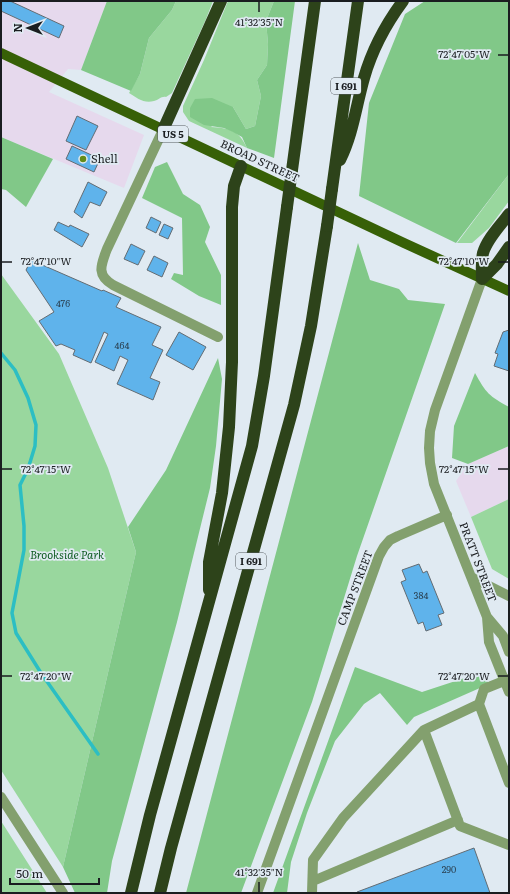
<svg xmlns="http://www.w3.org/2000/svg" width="510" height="894" viewBox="0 0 510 894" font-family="Literata,serif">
<rect width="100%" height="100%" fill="#e0eaf2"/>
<path fill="#e6d9ed" d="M1 1H107L81 70 68 69 49 92 144 135 124 188 1 137Z
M509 446V499L471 517 456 481 468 464Z"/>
<path fill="#99d79e" d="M176 1H213L206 19 172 93 166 97C161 96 159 100 154 101 144 104 137 98 129 93L140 74 149 38 172 10Z
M228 1H274L266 21 268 44 267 65 257 80 261 96 255 126 246 129 233 107 211 127C229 128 239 130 247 148L189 121 183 112V106L204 60Z
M509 174V201L489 228 472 243H457Z
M1 274 59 354 108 468 136 552 63 867 1 770Z
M509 499V579L492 569 471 517Z
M1 821 47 893H1Z"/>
<path fill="#81c888" d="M107 1H176L172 10 149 38 140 74 131 91 81 70Z
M274 1H295L274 158 247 148 242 137 233 132 224 128 204 125 190 117V108L195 99 212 98 233 107 246 129 255 126 261 96 257 80 267 65 268 44 266 21Z
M425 1H509V174L456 243 359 196 369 103 405 14Z
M1 137 53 159 26 207 6 190 1 189Z
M167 162 183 194 200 205 210 227 205 242 221 275V305L199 296 171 279 174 273 183 275 182 218 142 198 155 167Z
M358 243 370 280 399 289 408 300 445 304 357 556 312 702 241 893H186Z
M218 358 222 379 216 446 210 488 177 622 112 861 107 893H75L63 867 136 552 128 527 166 470Z
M475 373C486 393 489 396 509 407V446L468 464 452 458 454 426Z
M355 667 422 692 483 672 489 684 414 717 407 725 380 693 364 704 335 741 307 813 291 862 287 893H273Z"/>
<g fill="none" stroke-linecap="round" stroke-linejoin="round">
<path stroke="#2cbec3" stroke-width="3.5" d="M1 353 15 370 28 398 36 425 35 446 28 469 20 485 24 526V550L12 613 16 633 41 673 98 754"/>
</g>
<path fill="#5fb3eb" stroke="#636c73" d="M1 1H10L64 26 59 38 1 11Z
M77 116 98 126 86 150 66 141Z
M72 146 100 159 94 172 66 159Z
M88 182 107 192 100 206 90 202 82 218 74 212Z
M151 217 161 222 156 233 146 228Z
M58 222 69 227 70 225 89 234 82 247 54 230Z
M164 224 173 228 168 239 159 235Z
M131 244 145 251 138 265 124 259Z
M154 256 168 263 162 277 147 270Z
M31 260 102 291 103 290 121 298 116 307 161 327 152 345 163 350 150 378 160 382 153 400 117 384 128 360 120 356 114 371 95 362 108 334 104 332 91 363 73 355 75 350 61 344 56 346 39 321 54 312 26 270Z
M509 330V371L494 366 498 354 495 353 503 332Z
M179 332 206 347 193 370 166 355Z
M419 564 423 573 427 571 444 613 438 615 442 625 426 631 423 622 418 624 401 582 406 580 402 570Z
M474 848 490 893H358L357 892Z"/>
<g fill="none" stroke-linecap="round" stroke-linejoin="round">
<path stroke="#83a06e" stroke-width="10" d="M163 130 107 249C101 265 96 275 113 285L218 337
M482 279 435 410 430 431 429 448 430 463 434 484 487 617 489 642 509 692
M471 577 509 596
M487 617 503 636 509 652
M479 704 484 689 509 679
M509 783 479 704 424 730 460 826 509 845
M1 797 63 893
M313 881 458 820
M257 893 379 556 384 547 390 540 398 536 447 515
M312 893 313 860 343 818 424 730"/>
<path stroke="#376007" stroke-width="10" d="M1 53 404 243 509 291"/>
<path stroke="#2d431a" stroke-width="12" d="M163 130 221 1
M340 160C353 134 356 106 364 78 372 50 386 24 403 1
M292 170 315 1
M332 189 358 1
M482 279C482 270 481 262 483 253 487 239 500 226 509 214
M482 279 497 264 509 247
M209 590V562L222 493 229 427 232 362V207L234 186 241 166
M131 893 150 815 252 446 264 376 287 207
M160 893 171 848 294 405 311 326 327 226"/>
<path stroke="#2d431a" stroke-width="12" d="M287 207 292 170
M327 226 332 189"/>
</g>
<path fill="none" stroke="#1a1d20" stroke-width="1.5" d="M259 2V12M498 55H508M2 262H12M498 262H508M2 469H12M498 469H508M2 676H12M498 676H508M259 882V892"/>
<circle fill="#638c19" stroke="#e0eaf2" stroke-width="1.5" cx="83" cy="159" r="4"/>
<g text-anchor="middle" stroke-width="3.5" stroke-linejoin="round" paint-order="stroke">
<g font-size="9" fill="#2b4253">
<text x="63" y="307">476</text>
<text x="122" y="349">464</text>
<text x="421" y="599">384</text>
<text x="449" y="873">290</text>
</g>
<g fill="#e0eaf2" stroke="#555a5f" stroke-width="1">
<rect x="331" y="78" width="30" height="16" rx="3"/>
<rect x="158" y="126" width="30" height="16" rx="3"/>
<rect x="236" y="553" width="30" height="16" rx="3"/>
</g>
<g font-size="10" font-weight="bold" fill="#1a1d20">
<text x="346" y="90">I 691</text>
<text x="173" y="138">US 5</text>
<text x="251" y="565">I 691</text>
</g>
<g font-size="11" fill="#1a1d20" stroke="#e0eaf2" text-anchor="start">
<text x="91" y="163">Shell</text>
</g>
<g font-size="11" fill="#1a1d20" stroke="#e0eaf2">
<text transform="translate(260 161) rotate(25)" y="4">BROAD STREET</text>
<text transform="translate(478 562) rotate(69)" y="4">PRATT STREET</text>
<text transform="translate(355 588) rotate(-69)" y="4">CAMP STREET</text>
</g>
<g font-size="11" font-style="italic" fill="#0d5b20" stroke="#e0eaf2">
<text x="67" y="559">Brookside Park</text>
</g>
</g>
<g font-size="10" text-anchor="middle" fill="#1a1d20" stroke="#e0eaf2" stroke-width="3.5" stroke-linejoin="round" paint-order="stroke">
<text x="259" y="26">41°32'35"N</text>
<text x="464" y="58">72°47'05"W</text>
<text x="464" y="265">72°47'10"W</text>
<text x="46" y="265">72°47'10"W</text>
<text x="464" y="473">72°47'15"W</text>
<text x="46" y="473">72°47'15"W</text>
<text x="464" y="680">72°47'20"W</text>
<text x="46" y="680">72°47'20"W</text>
<text x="259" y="876">41°32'35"N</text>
</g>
<rect width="510" height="894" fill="none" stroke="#1a1d20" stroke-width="4"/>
<g transform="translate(28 28) rotate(270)" stroke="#e0eaf2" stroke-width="3" paint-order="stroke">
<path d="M0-3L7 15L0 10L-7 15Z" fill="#1a1d20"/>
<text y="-6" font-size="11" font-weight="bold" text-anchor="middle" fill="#1a1d20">N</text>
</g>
<path d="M10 878v6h89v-6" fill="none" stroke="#1a1d20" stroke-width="2"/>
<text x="16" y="878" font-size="12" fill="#1a1d20" stroke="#e0eaf2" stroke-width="3" paint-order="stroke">50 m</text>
</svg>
